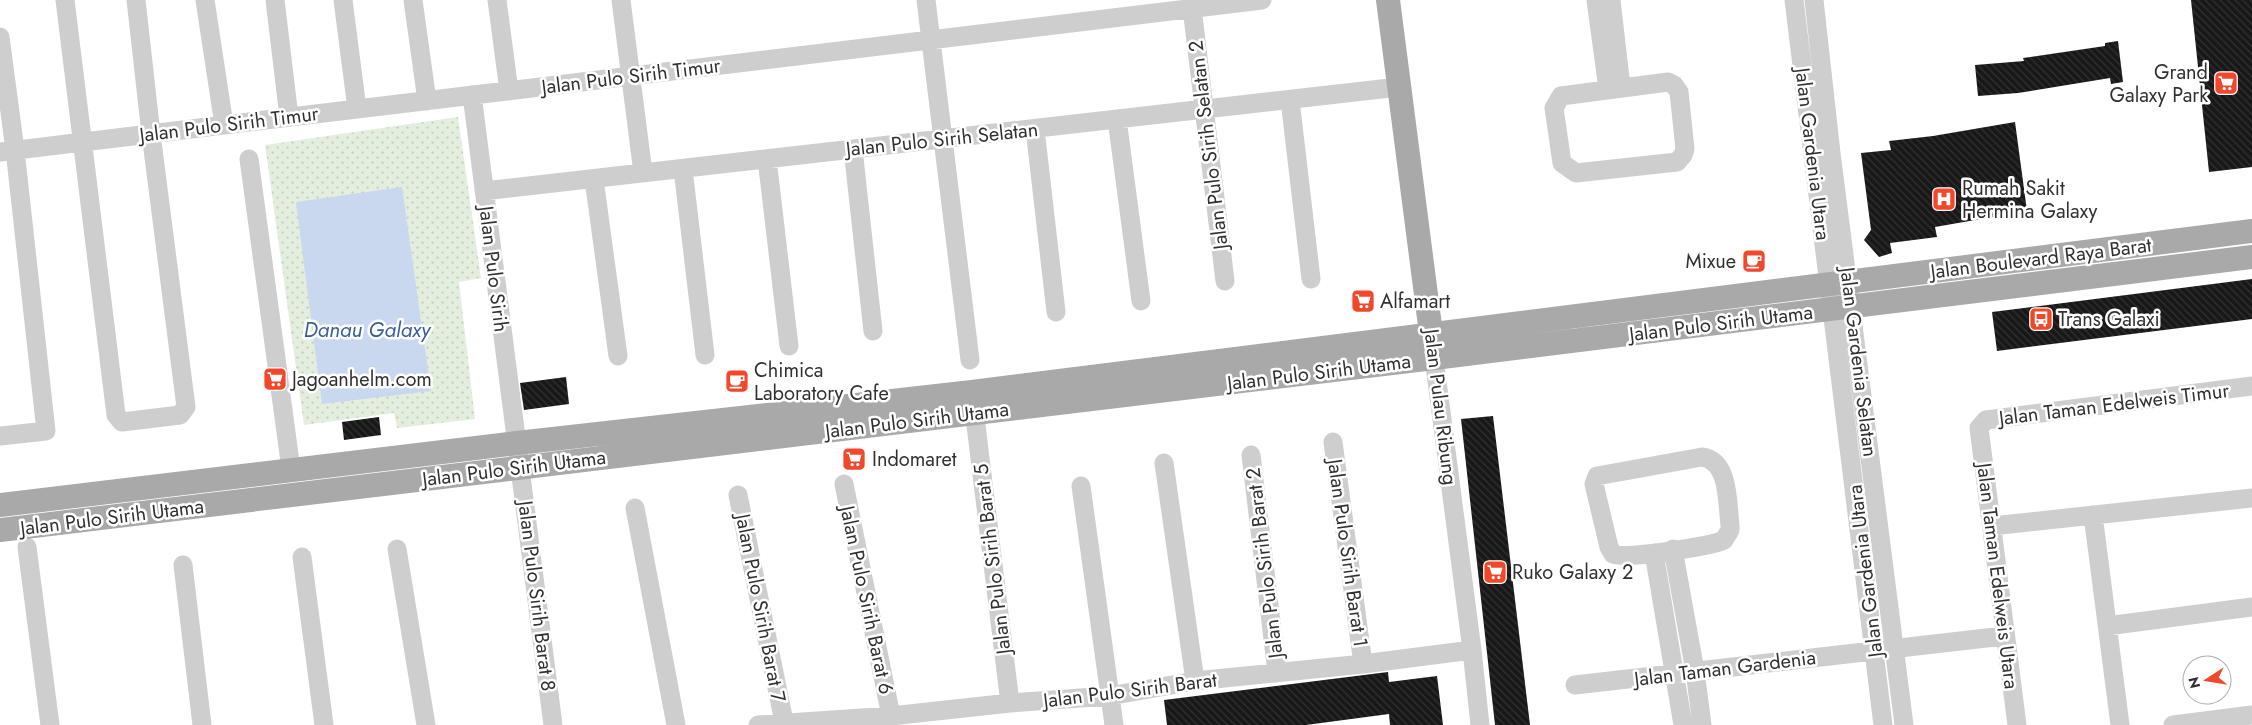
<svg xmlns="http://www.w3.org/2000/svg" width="2252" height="725" viewBox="0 0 2252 725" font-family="Jost,sans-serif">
<defs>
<pattern id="park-dots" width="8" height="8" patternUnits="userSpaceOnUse" patternTransform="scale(1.25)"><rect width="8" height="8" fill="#e3eede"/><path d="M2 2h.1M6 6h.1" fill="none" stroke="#c3cdbf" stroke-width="1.8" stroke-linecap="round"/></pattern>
<pattern id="building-back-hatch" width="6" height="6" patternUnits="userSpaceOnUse" patternTransform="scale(1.25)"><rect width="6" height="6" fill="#181818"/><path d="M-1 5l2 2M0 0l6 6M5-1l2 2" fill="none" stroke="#313131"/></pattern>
</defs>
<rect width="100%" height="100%" fill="#fff"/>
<path fill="url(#park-dots)" d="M458 117 481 278 459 282 475 419 397 428 394 413 304 425 265 145Z"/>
<path fill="#c9d8ef" d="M402 187 431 391 322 404 296 202Z"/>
<path fill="url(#building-back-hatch)" d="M2191 0H2252V167L2209 172Z
M2118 41 2123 82 2111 84 2110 78 2018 93 1978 96 1975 65 2024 61 2023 58 2105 46V43Z
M2015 122 2027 211 1935 227 1937 237 1890 243 1892 253 1879 257 1864 240 1871 230 1861 153 1891 150 1889 141 1933 136Z
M2252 279V319L1997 351 1992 312Z
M566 377 569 404 524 410 520 383Z
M1493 416 1530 725H1495L1461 419Z
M379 417 381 435 344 440 342 422Z
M1388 672 1389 682 1437 676 1443 725H1390L1389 714 1306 725H1167L1164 700Z"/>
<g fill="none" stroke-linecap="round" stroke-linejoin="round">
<path stroke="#cecece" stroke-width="19" d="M65 0 116 415 122 422 180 415 186 407 151 134 136 0
M205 0 224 125
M275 0 289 117
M343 0 357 109
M413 0 427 101
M497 0 509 91
M621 0 643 173
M926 0 970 360
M1596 0 1608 89
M1611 0 1621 87
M1794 0 1883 725
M1814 0 1831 153 1904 725
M1192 8 1225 281
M0 37 15 150 46 431 0 436
M1668 82 1674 85 1679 92 1685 149 1683 155 1677 162 1576 173 1562 163 1554 108 1561 96Z
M472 95 553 725
M1290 100 1311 279
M1117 119 1141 301
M1035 129 1056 312
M853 149 873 331
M0 152 1262 0
M249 159 291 469
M767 159 789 346
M683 169 705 355
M594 179 618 356
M484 191 1399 87
M1434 358 1472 650 1480 725
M973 401 1010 703
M1333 442 1363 664
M1251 455 1277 672
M1702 457C1730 461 1727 503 1730 525V530L1724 540C1711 546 1625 560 1613 554L1609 547 1594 484 1597 476Z
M1164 463 1195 681
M844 484 891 716
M1081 486 1114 725
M738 495 784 722
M635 508 676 725
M2093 515 2120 725
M1992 526 2252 498
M27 547 50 725
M397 549 426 725
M1673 549 1695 671 1702 725
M1654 553 1683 725
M302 557 324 725
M183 565 202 725
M2107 626 2252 607
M1575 685 2004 636
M758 725 891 716 1010 703 1109 696 1195 681 1363 664 1472 650
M2017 725 1979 428 1986 420 2252 386
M2173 725 2252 715"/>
<path stroke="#a9a9a9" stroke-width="24" d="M1388 0 1433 349
M0 505 517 443 972 392 2252 231
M0 530 1434 358 2252 257"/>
</g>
<defs>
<g id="supermarket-square" transform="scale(1.25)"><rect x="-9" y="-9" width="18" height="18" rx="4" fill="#f1472a" stroke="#fff"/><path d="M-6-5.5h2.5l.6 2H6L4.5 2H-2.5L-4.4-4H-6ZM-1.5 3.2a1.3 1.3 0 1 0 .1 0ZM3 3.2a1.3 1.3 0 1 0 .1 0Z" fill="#fff"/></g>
<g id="hospital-square" transform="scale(1.25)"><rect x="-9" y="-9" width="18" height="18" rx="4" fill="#f1472a" stroke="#fff"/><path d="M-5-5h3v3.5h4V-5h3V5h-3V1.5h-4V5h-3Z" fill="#fff"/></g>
<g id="cafe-square" transform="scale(1.25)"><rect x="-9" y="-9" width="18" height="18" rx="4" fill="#f1472a" stroke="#fff"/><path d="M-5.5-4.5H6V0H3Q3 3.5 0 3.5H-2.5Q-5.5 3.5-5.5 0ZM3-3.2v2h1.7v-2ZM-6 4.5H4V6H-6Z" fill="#fff"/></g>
<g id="bus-square" transform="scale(1.25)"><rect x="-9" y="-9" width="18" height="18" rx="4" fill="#f1472a" stroke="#fff"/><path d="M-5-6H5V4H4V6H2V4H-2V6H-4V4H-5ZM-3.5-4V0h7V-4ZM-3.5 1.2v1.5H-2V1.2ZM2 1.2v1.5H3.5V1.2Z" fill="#fff"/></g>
</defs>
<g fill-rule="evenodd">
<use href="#supermarket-square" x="2226" y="83"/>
<use href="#hospital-square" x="1944" y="199"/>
<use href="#cafe-square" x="1754" y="261"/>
<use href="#supermarket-square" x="1363" y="301"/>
<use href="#bus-square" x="2041" y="319"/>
<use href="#supermarket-square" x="275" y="379"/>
<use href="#cafe-square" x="737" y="381"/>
<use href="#supermarket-square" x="854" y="459"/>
<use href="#supermarket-square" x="1495" y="572"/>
</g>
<g text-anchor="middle" stroke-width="5" stroke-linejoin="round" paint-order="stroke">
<g font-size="20" fill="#313131" stroke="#fff" text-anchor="start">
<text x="2208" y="79" text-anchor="end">Grand<tspan x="2208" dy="23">Galaxy Park</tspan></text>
<text x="1962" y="195">Rumah Sakit<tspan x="1962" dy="23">Hermina Galaxy</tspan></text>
<text x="1736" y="268" text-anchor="end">Mixue</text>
<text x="1380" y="308">Alfamart</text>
<text x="2058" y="326">Trans Galaxi</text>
<text x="754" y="377">Chimica<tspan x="754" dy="23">Laboratory Cafe</tspan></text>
<text x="292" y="386">Jagoanhelm.com</text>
<text x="872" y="466">Indomaret</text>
<text x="1512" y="579">Ruko Galaxy 2</text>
</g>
<g font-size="20" fill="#313131" stroke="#fff">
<text transform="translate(631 76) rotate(-7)" y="7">Jalan Pulo Sirih Timur</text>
<text transform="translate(229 124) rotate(-7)" y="7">Jalan Pulo Sirih Timur</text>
<text transform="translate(942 139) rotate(-6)" y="7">Jalan Pulo Sirih Selatan</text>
<text transform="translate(1208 145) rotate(-97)" y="7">Jalan Pulo Sirih Selatan 2</text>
<text transform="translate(1813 154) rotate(83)" y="7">Jalan Gardenia Utara</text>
<text transform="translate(2041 258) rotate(-7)" y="7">Jalan Boulevard Raya Barat</text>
<text transform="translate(494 269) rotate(83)" y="7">Jalan Pulo Sirih</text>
<text transform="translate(1721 323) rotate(-7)" y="7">Jalan Pulo Sirih Utama</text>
<text transform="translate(1859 362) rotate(83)" y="7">Jalan Gardenia Selatan</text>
<text transform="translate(1319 372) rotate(-7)" y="7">Jalan Pulo Sirih Utama</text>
<text transform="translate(2114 404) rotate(-7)" y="7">Jalan Taman Edelweis Timur</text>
<text transform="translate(1441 407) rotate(83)" y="7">Jalan Pulau Ribung</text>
<text transform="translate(917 420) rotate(-7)" y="7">Jalan Pulo Sirih Utama</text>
<text transform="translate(514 468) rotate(-7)" y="7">Jalan Pulo Sirih Utama</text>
<text transform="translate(112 517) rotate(-7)" y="7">Jalan Pulo Sirih Utama</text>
<text transform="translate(1348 553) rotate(82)" y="7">Jalan Pulo Sirih Barat 1</text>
<text transform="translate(992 559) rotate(-97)" y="7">Jalan Pulo Sirih Barat 5</text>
<text transform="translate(1264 563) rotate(-97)" y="7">Jalan Pulo Sirih Barat 2</text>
<text transform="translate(1865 571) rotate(-97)" y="7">Jalan Gardenia Utara</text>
<text transform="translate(1998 576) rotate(83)" y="7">Jalan Taman Edelweis Utara</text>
<text transform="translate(537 596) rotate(83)" y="7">Jalan Pulo Sirih Barat 8</text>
<text transform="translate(867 600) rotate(78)" y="7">Jalan Pulo Sirih Barat 6</text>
<text transform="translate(761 608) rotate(79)" y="7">Jalan Pulo Sirih Barat 7</text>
<text transform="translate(1725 668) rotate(-7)" y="7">Jalan Taman Gardenia</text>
<text transform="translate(1130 690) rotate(-7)" y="7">Jalan Pulo Sirih Barat</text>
</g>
<g font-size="21" font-style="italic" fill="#385e99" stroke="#fff">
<text x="367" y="337">Danau Galaxy</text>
</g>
</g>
<g transform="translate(2207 680) rotate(258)"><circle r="24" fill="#ffffff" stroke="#adadad"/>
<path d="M0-4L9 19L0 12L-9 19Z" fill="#f1472a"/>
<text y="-8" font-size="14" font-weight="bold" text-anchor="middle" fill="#313131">N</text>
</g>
</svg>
